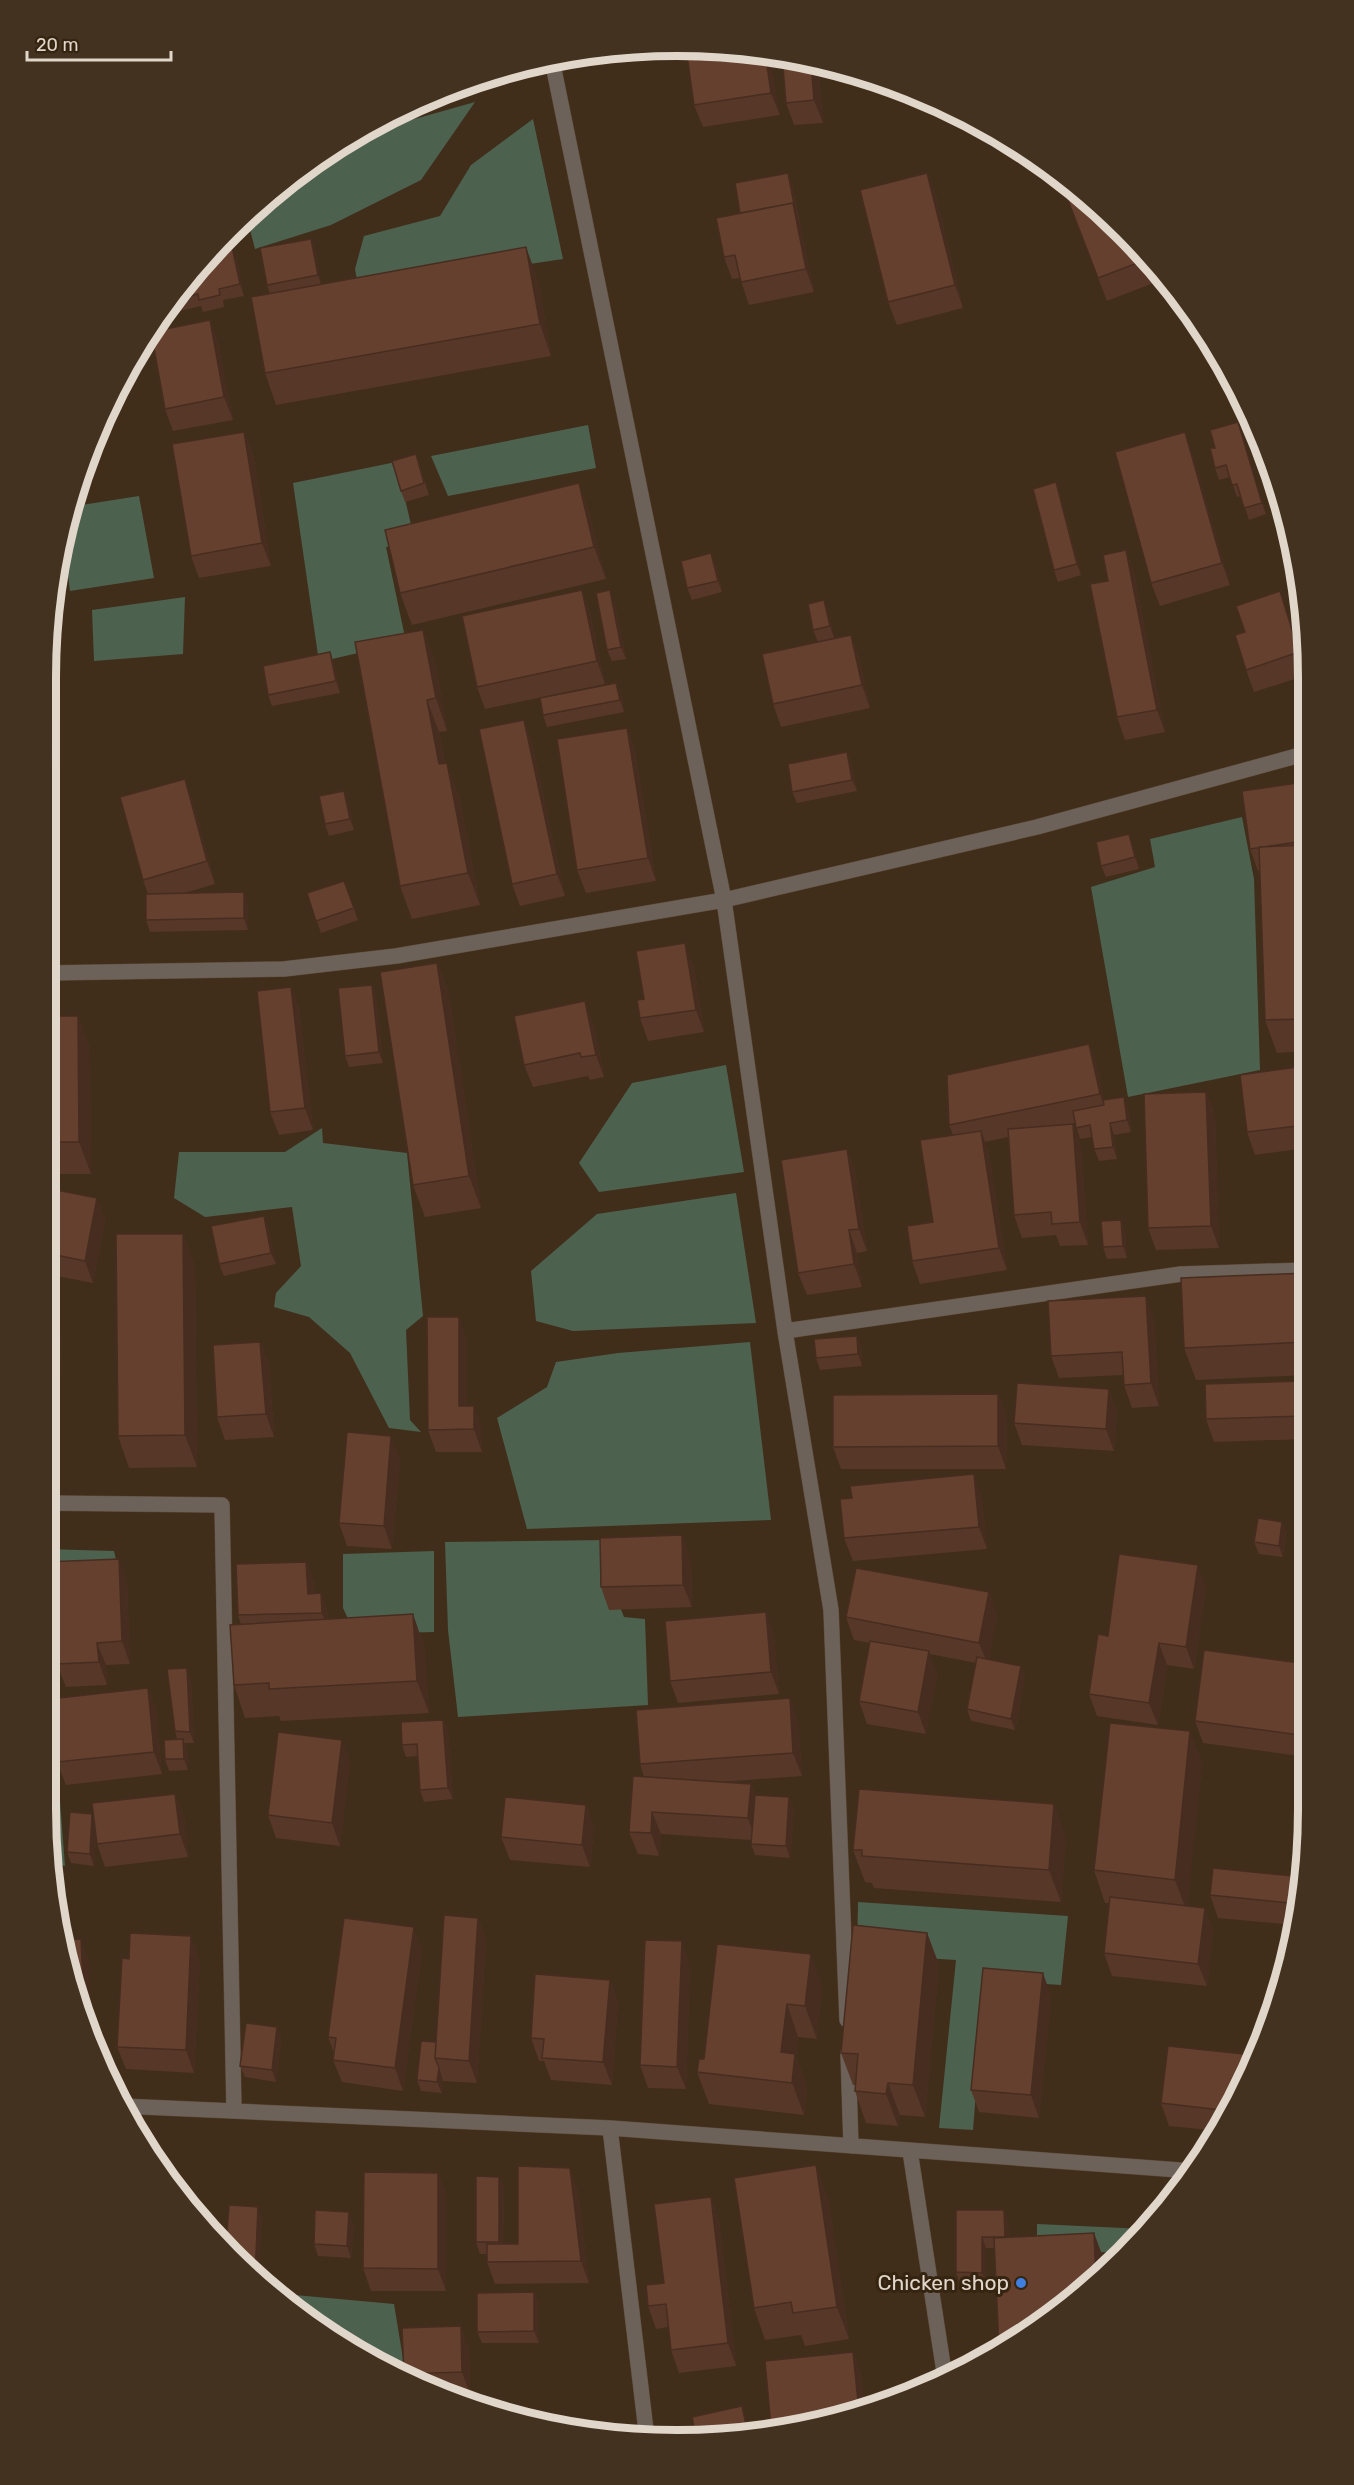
<svg xmlns="http://www.w3.org/2000/svg" width="1354" height="2485" viewBox="0 0 1354 2485" font-family="Rubik,sans-serif">
<rect width="100%" height="100%" fill="#402e1a"/>
<path fill="#4d614f" d="M475 102 421 180 331 225 255 249 247 218 292 176 358 135Z
M533 119 563 259 359 290 355 269 364 236 440 216 471 165Z
M588 425 596 468 448 496 431 456Z
M396 462 415 541 386 547 406 642 319 662 293 483Z
M139 496 154 578 70 591 63 536 69 507Z
M185 597 183 654 94 661 92 610Z
M1242 817 1254 879 1260 1070 1128 1097 1091 887 1155 867 1150 839Z
M726 1065 744 1172 599 1192 579 1163 632 1083Z
M322 1128 323 1143 407 1153 423 1316 406 1330 410 1420 421 1432 389 1428 350 1353 309 1317 274 1307 276 1293 301 1266 292 1207 205 1217 174 1198 179 1152H285Z
M736 1193 756 1323 573 1331 536 1321 531 1271 597 1214Z
M750 1342 771 1520 527 1529 497 1418 547 1387 556 1362 618 1353Z
M1300 1436H1306L1307 1515 1295 1508Z
M608 1540 612 1587 624 1617 645 1619 648 1705 458 1717 448 1630 445 1542Z
M45 1549 114 1551 118 1568 45 1574Z
M434 1551V1632L355 1634 343 1608V1554Z
M45 1695H52L65 1866 50 1862 45 1808Z
M858 1902 1068 1916 1061 1985 985 1980 973 2130 939 2128 956 1960 857 1954Z
M1037 2224 1145 2229 1109 2267 1108 2252 1037 2254Z
M273 2293 394 2304 406 2377 326 2334Z"/>
<g fill="none" stroke-linecap="round" stroke-linejoin="round">
<g stroke="#5d4c3a" stroke-width="16">
<path id="minor" d="M552 60 724 900 785 1331 831 1610 847 2020
M46 973 284 969 396 956 724 900 1037 827 1304 754
M785 1331 1181 1274 1306 1270
M45 1503 222 1505 234 2111
M848 2053 851 2146
M121 2106 610 2128 1193 2171
M610 2128 647 2439
M910 2151 945 2378"/>
</g>
<use href="#minor" stroke="#6d625a" stroke-width="15"/>
</g>
<path fill="#573728" d="M759 50 780 115 703 127 694 105Z
M782 56 818 64 823 123 794 125 786 103Z
M1061 182 1124 230 1164 279 1107 301Z
M792 184 814 292 749 305 740 278 732 279 724 257 740 213Z
M936 196 963 308 897 325 888 302Z
M311 239 315 251 321 284 538 280 551 356 276 405 265 373 270 294 267 285Z
M236 258 244 296 223 300 224 307 203 312 201 306 162 315 202 261Z
M210 320 218 343 233 420 173 431 165 409Z
M1238 422 1266 514 1249 520 1241 496 1237 497 1230 477 1219 480 1215 468V448Z
M244 432 253 454 271 566 199 578 191 556Z
M416 454 429 495 405 502 401 491Z
M1193 455 1230 585 1160 606 1151 583Z
M1056 482 1060 494 1081 575 1058 582 1054 570Z
M579 483 590 516 606 579 412 625 400 593Z
M1126 550 1134 573 1165 732 1125 740 1117 717 1108 581Z
M711 553 716 565 722 592 692 600 687 588Z
M582 590 590 613 605 684 485 709 477 687Z
M824 600 828 612 834 638 818 642 813 630Z
M614 601 626 659 612 661 607 650Z
M1288 614 1304 663V676L1254 692 1246 670Z
M52 620 56 650 46 651V636Z
M423 630 435 662 447 731 439 732 445 763 459 795 480 905 412 919 400 886Z
M851 635 859 658 870 708 781 727 773 704Z
M330 652 334 664 340 693 272 706 268 695Z
M616 683 621 695 624 712 547 727 543 715Z
M524 720 532 743 565 896 520 906 512 884Z
M627 728 635 750 656 881 586 893 577 870Z
M847 752 851 764 857 791 797 803 792 792Z
M1304 782 1305 1051 1277 1053 1265 1020 1260 871H1258L1250 849Z
M193 802 215 884 181 894 248 904V930L150 932 146 920 148 894 143 880Z
M348 802 354 830 329 836 325 824Z
M1133 845 1139 869 1106 877 1101 866Z
M344 881 358 920 321 933 307 893Z
M437 963 449 995 481 1208 425 1217 413 1185Z
M694 966 704 1032 648 1041 640 1018Z
M372 985 376 997 383 1063 349 1067 345 1056Z
M291 987 299 1009 313 1130 279 1135 270 1112Z
M46 1016H78L90 1049 91 1174H48L46 1168Z
M594 1024 604 1077 590 1080 588 1076 533 1087 524 1065Z
M1089 1044 1097 1067 1104 1100 1128 1108 1131 1132 1114 1135 1117 1159 1099 1161 1094 1149 1092 1137 1080 1139 1075 1123 1070 1124H1073L1081 1147 1088 1245 1060 1246 1056 1235 1022 1238 1014 1215 1008 1137 985 1142 989 1153 1007 1270 920 1284 912 1261 933 1222 953 1135 949 1125Z
M1305 1066V1148L1255 1155 1247 1132Z
M1206 1092 1215 1114 1219 1248 1156 1250 1148 1228Z
M847 1149 855 1172 867 1251 857 1253 862 1287 807 1295 798 1273Z
M46 1188 97 1198 105 1220 93 1283 46 1274Z
M268 1227 276 1264 224 1276 219 1264Z
M1125 1231 1127 1258 1107 1259 1103 1247Z
M183 1234 195 1266 197 1467 129 1468 118 1436Z
M1306 1273V1375L1196 1380 1184 1348Z
M46 1314 61 1337 59 1425H54L52 1458H45Z
M1154 1318 1159 1406 1132 1408 1124 1385 1123 1375 1059 1378 1051 1356Z
M857 1336 861 1347 862 1366 820 1370 816 1358Z
M467 1339V1406L482 1428V1452H436L428 1430Z
M260 1342 269 1365 274 1437 225 1440 217 1417Z
M1306 1381V1439L1214 1442 1206 1419Z
M1109 1389 1117 1412 1114 1451 1022 1445 1014 1423Z
M998 1394 1007 1417 1006 1469H841L833 1447Z
M400 1458 392 1549 347 1546 339 1523Z
M982 1497 987 1549 853 1561 844 1538 852 1498Z
M1282 1522 1286 1533 1283 1557 1259 1554 1254 1542Z
M691 1558 692 1607 609 1610 601 1587Z
M45 1562 127 1582 130 1664 106 1665 107 1685 66 1687 60 1672H45Z
M306 1562 315 1584V1594L321 1593 330 1619 413 1614 424 1647 429 1713 281 1721 279 1716 245 1718 234 1685 241 1624 238 1615Z
M1206 1587 1194 1669 1167 1665 1158 1725 1097 1716 1089 1694 1108 1636Z
M989 1592 997 1615 989 1659 1025 1678 1015 1730 971 1721 967 1709 976 1663 930 1654 937 1674 926 1734 867 1724 859 1701 870 1643 854 1640 846 1617Z
M774 1635 779 1694 678 1703 670 1681Z
M1307 1664V1757L1203 1743 1195 1721Z
M191 1680 194 1743H185L187 1750 188 1770 169 1771 165 1759 177 1739 175 1731Z
M148 1688 156 1711 162 1774 66 1785 57 1762Z
M443 1720 448 1731 453 1799 424 1802 420 1790 418 1756 406 1757 402 1745Z
M798 1721 802 1776 719 1782 751 1784 755 1795 789 1797 794 1809 790 1858 755 1855 751 1844V1840L661 1834 659 1856 638 1854 629 1832 644 1777 640 1764Z
M1190 1731 1202 1764 1187 1906 1205 1908 1213 1931 1207 1986 1112 1976 1104 1953 1109 1903H1105L1094 1870Z
M350 1762 340 1846 276 1838 268 1815Z
M175 1794 184 1816 188 1857 105 1867 97 1844 96 1835 94 1866 71 1863 67 1852 92 1814 94 1818Z
M586 1805 594 1828 590 1867 510 1860 501 1837Z
M1066 1836 1061 1902 874 1888 872 1883 865 1882 853 1850Z
M1303 1877 1295 1925 1218 1918 1210 1895Z
M478 1918 486 1940 477 2083 443 2081V2080L442 2093 421 2091 417 2080 436 2042Z
M927 1933 939 1965 925 2117 900 2115 898 2126 866 2123 855 2091V2085H853L841 2053Z
M717 1944 822 1987 817 2039 798 2037 796 2057 807 2087 804 2115 709 2104 697 2072 704 2059Z
M422 1949 403 2091 342 2082 333 2060 334 2053 328 2037Z
M200 1959 194 2073 126 2069 117 2047Z
M690 1964 686 2089 648 2088 640 2065Z
M610 1980 618 2002 612 2085 551 2080 544 2061H539L531 2038Z
M1051 1996 1039 2118 979 2112 971 2090Z
M277 2027 281 2039 276 2082 245 2077 240 2066Z
M1253 2055 1224 2124 1220 2131 1169 2126 1161 2103Z
M570 2168 578 2191 589 2283 495 2284 487 2262V2254H480L476 2242 499 2177 504 2188 503 2244H518Z
M438 2173 446 2196V2291H371L363 2268Z
M828 2198 849 2339 805 2346 801 2335 765 2340 754 2308Z
M956 2210 1009 2222V2237L1094 2233 1106 2266V2270L1094 2283 994 2248H986V2284H960L956 2272Z
M719 2219 736 2366 679 2373 671 2350 668 2327 656 2329 648 2306 664 2283Z
M354 2223 351 2258 318 2256 314 2244Z
M534 2292 539 2304V2343H482L477 2332Z
M461 2326 469 2349 470 2394 445 2395 435 2392 404 2375V2374Z
M853 2352 861 2375 865 2410 840 2419 772 2430 771 2427Z"/>
<path fill="#472d20" d="M765 52 770 53 780 115 771 93Z
M811 63 818 64 823 123 814 100Z
M788 173 792 184 799 221 795 209Z
M927 173 936 196 963 308 955 285Z
M793 203 801 226 814 292 806 269Z
M311 239 315 251 322 287 318 275Z
M232 247 236 258 244 296 240 284Z
M526 247 538 280 551 356 540 324Z
M210 320 218 343 233 420 224 397Z
M1238 422 1242 433 1266 514 1262 503Z
M244 432 253 454 271 566 262 543Z
M1185 432 1193 455 1230 585 1222 563Z
M1056 482 1060 494 1081 575 1077 564Z
M579 483 590 516 606 579 594 547Z
M1126 550 1134 573 1165 732 1157 710Z
M711 553 716 565 722 592 718 581Z
M582 590 590 613 605 684 597 661Z
M610 590 614 601 626 659 621 647Z
M1280 591 1288 614 1304 664 1299 652Z
M824 600 828 612 834 638 830 626Z
M50 613 52 620 56 650 52 638 49 617Z
M423 630 435 662 447 731 436 698Z
M851 635 859 658 870 708 862 685Z
M330 652 334 664 340 693 336 681Z
M616 683 621 695 624 712 620 700Z
M427 700 439 732 451 796 439 764Z
M524 720 532 743 565 896 557 874Z
M627 728 635 750 656 881 648 858Z
M847 752 851 764 857 791 852 780Z
M447 763 459 795 480 905 468 873Z
M185 779 193 802 215 884 207 861Z
M344 791 348 802 354 830 350 819Z
M1129 834 1133 845 1139 869 1135 857Z
M244 892 248 904V930L244 918Z
M685 943 694 966 704 1032 696 1010Z
M437 963 449 995 481 1208 469 1176Z
M372 985 376 997 383 1063 379 1052Z
M291 987 299 1009 313 1130 305 1108Z
M585 1001 594 1024 604 1077 596 1055Z
M78 1016 90 1049 91 1174 79 1142Z
M1089 1044 1097 1067 1108 1117 1100 1094Z
M1206 1092 1215 1114 1219 1248 1211 1226Z
M1124 1097 1128 1108 1131 1132 1127 1120Z
M1110 1123 1114 1135 1117 1159 1113 1147Z
M1073 1124 1081 1147 1088 1245 1080 1222Z
M981 1131 989 1153 1007 1270 999 1248Z
M847 1149 855 1172 867 1251 859 1229Z
M97 1198 105 1220 93 1283 85 1261Z
M264 1216 268 1227 276 1264 271 1253Z
M1121 1220 1125 1231 1127 1258 1123 1246Z
M849 1230 857 1253 862 1287 854 1264Z
M183 1234 195 1266 197 1467 185 1435Z
M1146 1296 1154 1318 1159 1406 1151 1383Z
M52 1314 61 1337 59 1425 50 1403Z
M459 1317 467 1339V1428L459 1406Z
M857 1336 861 1347 862 1366 858 1354Z
M260 1342 269 1365 274 1437 266 1414Z
M1109 1389 1117 1412 1114 1451 1106 1429Z
M998 1394 1007 1417 1006 1469 998 1446Z
M45 1403 54 1425 52 1458 45 1439Z
M474 1406 482 1428V1452L474 1429Z
M391 1436 400 1458 392 1549 384 1526Z
M974 1474 982 1497 987 1549 979 1527Z
M1282 1522 1286 1533 1283 1557 1279 1546Z
M682 1535 691 1558 692 1607 683 1585Z
M119 1559 127 1582 130 1664 122 1641Z
M306 1562 315 1584 316 1613 308 1594Z
M1198 1565 1206 1587 1194 1669 1186 1647Z
M989 1592 997 1615 988 1665 979 1643Z
M321 1593 329 1616 331 1636 322 1613Z
M766 1612 774 1635 779 1694 771 1672Z
M413 1614 424 1647 429 1713 417 1681Z
M97 1643 106 1665 107 1685 99 1662Z
M1159 1643 1167 1665 1158 1725 1149 1703Z
M929 1651 937 1674 926 1734 918 1712Z
M1021 1666 1025 1678 1015 1730 1011 1719Z
M187 1668 191 1680 194 1743 190 1732Z
M148 1688 156 1711 162 1774 154 1752Z
M790 1698 798 1721 802 1776 793 1753Z
M443 1720 448 1731 453 1799 448 1788Z
M1190 1731 1202 1764 1187 1912 1175 1880Z
M183 1739 187 1750 188 1770 184 1759Z
M342 1740 350 1762 340 1846 332 1823Z
M751 1784 759 1806 756 1841 748 1818Z
M175 1794 184 1816 188 1857 180 1834Z
M789 1797 794 1809 790 1858 786 1846Z
M1054 1804 1066 1836 1061 1902 1049 1870Z
M586 1805 594 1828 590 1867 582 1845Z
M652 1812 661 1834 659 1856 651 1833Z
M92 1814 97 1825 94 1866 90 1854Z
M1205 1908 1213 1931 1207 1986 1198 1964Z
M478 1918 486 1940 477 2083 469 2061Z
M414 1927 422 1949 403 2091 395 2068Z
M927 1933 939 1965 925 2117 913 2085Z
M191 1936 200 1959 194 2073 186 2050Z
M81 1939 89 1961 93 2044 85 2027Z
M682 1941 690 1964 686 2089 677 2067Z
M811 1954 822 1987 817 2039 805 2006Z
M1043 1973 1051 1996 1039 2118 1031 2095Z
M610 1980 618 2002 612 2085 603 2062Z
M787 2004 798 2037 796 2057 807 2087 804 2115 781 2052Z
M277 2027 281 2039 276 2082 272 2070Z
M439 2068 443 2080 442 2093 437 2082Z
M888 2083 900 2115 898 2126 886 2094Z
M816 2165 828 2198 849 2339 837 2307Z
M570 2168 578 2191 589 2283 581 2261Z
M438 2173 446 2196V2291L438 2269Z
M499 2177 504 2188 503 2254 499 2242Z
M711 2197 719 2219 736 2366 728 2343Z
M258 2207 262 2218 259 2282 255 2277Z
M1004 2210 1009 2222V2248L1005 2237Z
M349 2212 354 2223 351 2258 347 2246Z
M1094 2233 1106 2266V2270L1096 2281Z
M982 2237 986 2248V2284L982 2273Z
M534 2292 539 2304V2343L534 2331Z
M461 2326 469 2349 470 2394 462 2372Z
M853 2352 861 2375 865 2410 859 2412Z
M742 2406 750 2429 751 2433 748 2434Z"/>
<path fill="#65402e" stroke="#472d20" stroke-width="1.5" d="M686 48 759 50 765 52 771 93 694 105Z
M782 56 811 63 814 100 786 103Z
M788 173 795 209 793 203 740 213 735 183Z
M927 173 955 285 888 302 860 190Z
M1061 182 1124 230 1148 259 1098 278Z
M793 203 806 269 741 282 735 255 724 257 716 218Z
M311 239 318 275 267 285 260 248Z
M232 247 240 284 219 289 220 295 199 300 198 294 173 300 202 261 212 251Z
M526 247 540 324 265 373 251 297Z
M210 320 224 397 165 409 151 332Z
M1238 422 1262 503 1244 508 1237 484 1232 485 1226 465 1215 468 1210 448H1215L1210 430Z
M244 432 262 543 191 556 172 444Z
M1185 432 1222 563 1151 583 1115 452Z
M416 454 424 483 401 491 392 461Z
M1056 482 1077 564 1054 570 1033 489Z
M579 483 594 547 400 593 385 530Z
M1293 548 1304 595V600L1288 549Z
M1126 550 1157 710 1117 717 1090 584 1108 581 1103 555Z
M711 553 718 581 687 588 681 561Z
M582 590 597 661 477 687 462 616Z
M610 590 621 647 607 650 596 593Z
M1280 591 1299 652 1246 670 1235 635 1245 632 1236 606Z
M824 600 830 626 813 630 808 604Z
M49 617 52 638 46 639V636Z
M423 630 436 698 427 700 439 764 447 763 468 873 400 886 355 642Z
M851 635 862 685 773 704 762 654Z
M330 652 336 681 268 695 263 666Z
M616 683 620 700 543 715 540 698Z
M524 720 557 874 512 884 479 729Z
M627 728 648 858 577 870 557 739Z
M847 752 852 780 792 792 788 764Z
M185 779 207 861 143 880 120 797Z
M1304 782V841L1250 849 1242 791Z
M344 791 350 819 325 824 319 796Z
M1129 834 1135 857 1101 866 1096 842Z
M1304 845 1305 1019 1265 1020 1259 847Z
M344 881 354 908 316 921 307 893Z
M244 892V918L146 920V894Z
M685 943 696 1010 640 1018 637 1000 644 999 636 951Z
M437 963 469 1176 413 1185 380 972Z
M372 985 379 1052 345 1056 338 988Z
M291 987 305 1108 270 1112 257 991Z
M585 1001 596 1055 581 1057 580 1053 524 1065 514 1016Z
M46 1016H78L79 1142H46Z
M1089 1044 1100 1094 949 1125 947 1075Z
M1305 1066V1125L1247 1132 1240 1075Z
M1206 1092 1211 1226 1148 1228 1144 1094Z
M1124 1097 1127 1120 1110 1123 1113 1147 1094 1149 1090 1125 1076 1128 1073 1111 1104 1105 1103 1100Z
M1073 1124 1080 1222 1052 1224 1051 1212 1014 1215 1008 1129Z
M981 1131 999 1248 912 1261 907 1226 933 1222 920 1140Z
M847 1149 859 1229 849 1230 854 1264 798 1273 781 1160Z
M46 1188 97 1198 85 1261 46 1253Z
M264 1216 271 1253 219 1264 211 1226Z
M1121 1220 1123 1246 1103 1247 1101 1221Z
M116 1234H183L185 1435 118 1436Z
M1306 1273V1342L1184 1348 1181 1278Z
M1146 1296 1151 1383 1124 1385 1122 1352 1051 1356 1048 1301Z
M46 1314H52L50 1403H45Z
M427 1317H459V1406H474V1429L428 1430Z
M857 1336 858 1354 816 1358 814 1339Z
M260 1342 266 1414 217 1417 213 1345Z
M1306 1381V1416L1206 1419 1205 1384Z
M1017 1383 1109 1389 1106 1429 1014 1423Z
M998 1394V1446L833 1447V1395Z
M347 1432 391 1436 384 1526 339 1523Z
M974 1474 979 1527 844 1538 840 1499 852 1498 850 1486Z
M1258 1518 1282 1522 1279 1546 1254 1542Z
M682 1535 683 1585 601 1587 600 1538Z
M1119 1554 1198 1565 1186 1647 1159 1643 1149 1703 1089 1694 1098 1634 1108 1636Z
M119 1559 122 1641 97 1643 99 1662 57 1664V1649H45V1562Z
M306 1562 308 1594 321 1593 322 1613 238 1615 236 1564Z
M856 1568 989 1592 979 1643 846 1617Z
M766 1612 771 1672 670 1681 665 1621Z
M413 1614 417 1681 269 1689V1683L234 1685 230 1625Z
M870 1641 929 1651 918 1712 859 1701Z
M1204 1650 1307 1664V1736L1195 1721Z
M977 1657 1021 1666 1011 1719 967 1709Z
M187 1668 190 1732 175 1731 167 1669Z
M148 1688 154 1752 57 1762 50 1699Z
M790 1698 793 1753 640 1764 636 1710Z
M443 1720 448 1788 420 1790 417 1744 402 1745 401 1722Z
M1110 1723 1190 1731 1175 1880 1094 1870Z
M278 1732 342 1740 332 1823 268 1815Z
M183 1739 184 1759H165L164 1740Z
M633 1776 751 1784 748 1818 652 1812 651 1833 629 1832Z
M859 1789 1054 1804 1049 1870 862 1856V1850H853Z
M175 1794 180 1834 97 1844 92 1803Z
M755 1795 789 1797 786 1846 751 1844Z
M505 1797 586 1805 582 1845 501 1837Z
M70 1812 92 1814 90 1854 67 1852Z
M1213 1868 1303 1877 1299 1904 1210 1895Z
M1110 1897 1205 1908 1198 1964 1104 1953Z
M444 1915 478 1918 469 2061 435 2058Z
M344 1918 414 1927 395 2068 333 2060 336 2038 328 2037Z
M853 1925 927 1933 913 2085 888 2083 886 2094 855 2091 858 2054 841 2053Z
M130 1933 191 1936 186 2050 117 2047 122 1958 129 1959Z
M81 1939 85 2027 79 2011 60 1940Z
M645 1940 682 1941 677 2067 640 2065Z
M717 1944 811 1954 805 2006 787 2004 781 2052 795 2054 792 2083 697 2072 699 2059H704Z
M983 1968 1043 1973 1031 2095 971 2090Z
M535 1974 610 1980 603 2062 542 2058 544 2039 531 2038Z
M246 2023 277 2027 272 2070 240 2066Z
M421 2041 436 2042 435 2058 439 2068 437 2082 417 2080Z
M1168 2046 1253 2055 1230 2111 1161 2103Z
M816 2165 837 2307 793 2313 791 2302 754 2308 734 2178Z
M518 2166 570 2168 581 2261 487 2262V2244H518Z
M364 2172 438 2173V2269L363 2268Z
M476 2176 499 2177V2242H476Z
M711 2197 728 2343 671 2350 666 2304 648 2306 646 2285 664 2283 654 2204Z
M229 2205 258 2207 255 2277 226 2247Z
M315 2210 349 2212 347 2246 314 2244Z
M956 2210H1004L1005 2237H982V2273L956 2272Z
M1094 2233 1096 2281 1028 2334 999 2349 994 2238Z
M534 2292V2331L477 2332V2293Z
M461 2326 462 2372 404 2374 402 2328Z
M853 2352 859 2412 840 2419 819 2422 771 2427 765 2361Z
M742 2406 748 2434 719 2439H697L692 2417Z"/>
<circle fill="#3f7fe0" stroke="#352410" stroke-width="2" cx="1021" cy="2283" r="6"/>
<g text-anchor="middle" stroke-width="6" stroke-linejoin="round" paint-order="stroke">
<g font-size="21" fill="#e1d6ca" stroke="#352410" text-anchor="end">
<text x="1009" y="2290">Chicken shop</text>
</g>
</g>
<path d="M0 0H1354V2485H0ZM677 56H677A621 621 0 0 1 1298 677V1809A621 621 0 0 1 677 2430H677A621 621 0 0 1 56 1809V677A621 621 0 0 1 677 56Z" fill="#43321f" fill-rule="evenodd"/>
<path fill="none" stroke="#e1d6ca" stroke-width="8" d="M677 56H677A621 621 0 0 1 1298 677V1809A621 621 0 0 1 677 2430H677A621 621 0 0 1 56 1809V677A621 621 0 0 1 677 56Z"/>
<path d="M27 51v9h144v-9" fill="none" stroke="#e1d6ca" stroke-width="3"/>
<text x="36" y="51" font-size="18" fill="#e1d6ca" stroke="#352410" stroke-width="4.5" paint-order="stroke">20 m</text>
</svg>
